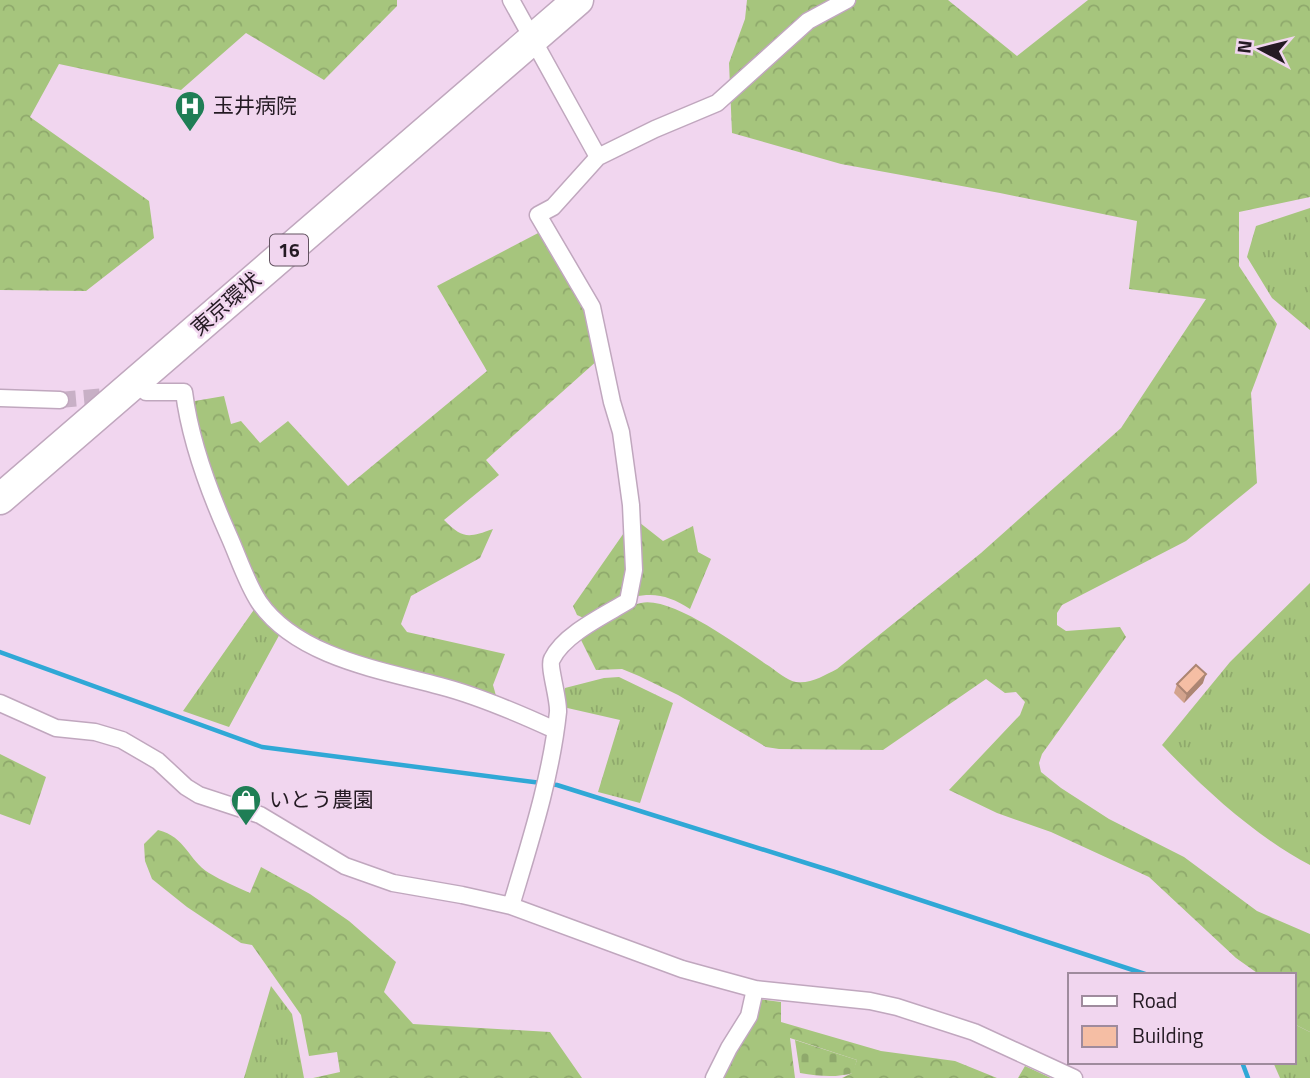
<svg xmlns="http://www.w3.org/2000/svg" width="1310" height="1078" viewBox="0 0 1310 1078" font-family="'Titillium Web','Noto Sans JP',sans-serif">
<defs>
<pattern id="grass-tufts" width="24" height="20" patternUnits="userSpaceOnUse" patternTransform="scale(1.75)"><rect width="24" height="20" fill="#a6c57d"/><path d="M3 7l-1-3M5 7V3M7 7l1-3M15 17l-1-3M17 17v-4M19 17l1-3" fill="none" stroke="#8fa96c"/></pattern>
<pattern id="forest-crowns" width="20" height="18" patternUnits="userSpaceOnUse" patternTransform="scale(1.75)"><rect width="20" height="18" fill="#a6c57d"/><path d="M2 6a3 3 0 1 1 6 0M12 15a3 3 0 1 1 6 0" fill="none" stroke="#8fa96c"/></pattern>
<pattern id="cemetery-stones" width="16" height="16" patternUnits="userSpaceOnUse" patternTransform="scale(1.75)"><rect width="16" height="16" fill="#a6c57d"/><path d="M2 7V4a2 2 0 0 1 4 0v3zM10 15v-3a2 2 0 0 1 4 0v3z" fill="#8fa96c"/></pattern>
</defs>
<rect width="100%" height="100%" fill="#f1d6ef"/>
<path fill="url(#grass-tufts)" d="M1310 208V330L1272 298 1247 257 1256 226Z
M1310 583V865C1255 836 1204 789 1162 745L1230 662Z
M258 604 282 630 229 727 183 711Z
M619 677 673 703 640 803 598 792 620 720 563 707 565 688 604 678Z
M271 986 292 1014 304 1078H244Z
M1294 1024 1310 1032V1078H1280L1273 1062H1294Z"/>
<path fill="url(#forest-crowns)" d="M0 0H397V6L324 80 246 33 181 90 59 64 30 117 149 201 154 238 86 291 0 290Z
M747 0H948L1017 56 1088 0H1310V197L1239 212V266L1277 324 1251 393 1257 483 1186 541 1062 605 1057 613V625L1066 631 1120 627 1126 637 1042 754 1039 763 1041 772 1061 788 1109 819 1184 857 1257 911 1310 934V1032L1294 1024V975H1260L1236 958 1149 877 1051 832 997 813 949 790 1020 715 1025 702 1016 692 1005 693 986 679 883 750 779 749 766 747 678 695 639 676 622 669 596 670 579 636C598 625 619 607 641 603 673 596 741 648 769 666 776 671 788 681 796 682 811 684 825 675 837 669L981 553 1121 428 1206 299 1129 289 1137 221 1000 193 841 164 732 133 729 63 745 19Z
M542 231 588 309 599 359 486 460 499 475 444 520C463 539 468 538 493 529L480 558 411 596 401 624 407 632 505 654 493 685 498 703 353 659 286 624 261 600 220 504 191 407 195 401 224 396 231 424 241 421 260 443 288 421 348 486 487 371 437 286Z
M635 519 663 541 693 526 698 552 711 559 690 609C671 597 656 592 634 597Z
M628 527 629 572 623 599 588 620 577 615 573 606Z
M0 754 46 777 30 825 0 814Z
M158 830C186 837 188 860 209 873 222 881 237 887 250 893L261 867 310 894 349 921 396 962 384 992 413 1024 550 1032 582 1078H313L340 1072 337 1052 309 1056 301 1015 252 945 241 943 187 907 152 879 145 861 144 844Z
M759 999 781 1002V1022L881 1051 955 1061 997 1078H842L852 1073 857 1060 790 1038 795 1078H721L754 1020Z
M1025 1066 1051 1078H1018Z"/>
<path fill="url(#cemetery-stones)" d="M795 1040 857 1060 853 1073C835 1078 819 1076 800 1073Z"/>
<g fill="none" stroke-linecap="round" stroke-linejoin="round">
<path stroke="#30a8d6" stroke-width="4.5" d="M0 652 262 747 557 785 835 872 1148 975
M1242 1062 1248 1078"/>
<path stroke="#c8b0c6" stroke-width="16" stroke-dasharray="16 8" stroke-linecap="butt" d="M60 400 116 395"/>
<g stroke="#c0a7be" stroke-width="19">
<path id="street" d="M511 0 598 157 553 207 538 215 592 307 612 402 621 432 631 505 634 570 628 601C605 615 564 634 552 659 548 666 559 699 558 712 551 778 530 842 511 906
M598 157 655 129 717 103 808 21 847 0
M146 392H184C190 440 208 489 228 534 238 556 246 582 259 602 297 657 381 670 440 686 479 696 518 713 555 730
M0 398 60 400
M0 703 56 728 95 732 122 740 158 761 186 787 199 795 260 815 345 866 393 883 462 895 511 906 682 969 755 989 870 1001 897 1007 974 1032 1074 1078
M714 1078 729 1048 749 1016 755 989"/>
</g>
<g stroke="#c0a7be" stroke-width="33">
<path id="highway" d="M0 499 578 0"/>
</g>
<use href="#street" stroke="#fff" stroke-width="16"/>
<use href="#highway" stroke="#fff" stroke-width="30"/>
</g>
<path fill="#d3a38d" d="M1203 683 1184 703 1174 693 1177 684Z"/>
<path fill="#ac8573" d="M1206 674 1203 683 1184 703 1187 694Z"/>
<path fill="#f5bea4" stroke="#ac8573" stroke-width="2" d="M1196 665 1206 674 1187 694 1177 684Z"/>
<defs>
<g id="hospital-pin" transform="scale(1.575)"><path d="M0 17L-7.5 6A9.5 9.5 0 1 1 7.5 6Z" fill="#1f7e55" stroke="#f1d6ef"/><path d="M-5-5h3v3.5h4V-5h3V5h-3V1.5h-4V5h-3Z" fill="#fff"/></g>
<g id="shop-pin" transform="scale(1.575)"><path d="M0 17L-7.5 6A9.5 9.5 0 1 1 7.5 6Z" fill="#1f7e55" stroke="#f1d6ef"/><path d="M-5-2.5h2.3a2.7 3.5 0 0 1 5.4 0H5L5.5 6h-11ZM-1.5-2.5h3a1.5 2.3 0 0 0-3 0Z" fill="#fff"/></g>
</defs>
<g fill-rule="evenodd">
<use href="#hospital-pin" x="190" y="106"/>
<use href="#shop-pin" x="246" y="800"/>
</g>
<g text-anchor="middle" stroke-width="5" stroke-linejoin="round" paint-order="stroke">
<rect fill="#f1d6ef" stroke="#625260" stroke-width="2" x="270" y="234.5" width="38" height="31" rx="5"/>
<g font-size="19" font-weight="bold" fill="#241a23">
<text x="289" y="257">16</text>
</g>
<g font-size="21" fill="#241a23" stroke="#f1d6ef" text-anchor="start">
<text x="213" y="113">玉井病院</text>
<text x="269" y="807">いとう農園</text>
</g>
<g font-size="21" fill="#241a23" stroke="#f1d6ef">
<text transform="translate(226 304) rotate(-41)" y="7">東京環状</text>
</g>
</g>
<rect x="1068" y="973" width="228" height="91" fill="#f1d6ef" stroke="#9f8b9d" stroke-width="2"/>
<rect x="1082" y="996" width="35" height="10" fill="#ffffff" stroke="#9f8b9d" stroke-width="2"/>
<text x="1132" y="1008" font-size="21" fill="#241a23">Road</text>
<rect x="1082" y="1026" width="35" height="21" fill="#f5bea4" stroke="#9f8b9d" stroke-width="2"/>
<text x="1132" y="1043" font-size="21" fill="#241a23">Building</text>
<g transform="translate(1261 49) rotate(277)" stroke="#f1d6ef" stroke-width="5" paint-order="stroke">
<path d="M0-5L12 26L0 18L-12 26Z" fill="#241a23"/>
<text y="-10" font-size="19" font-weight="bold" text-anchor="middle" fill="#241a23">N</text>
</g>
</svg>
